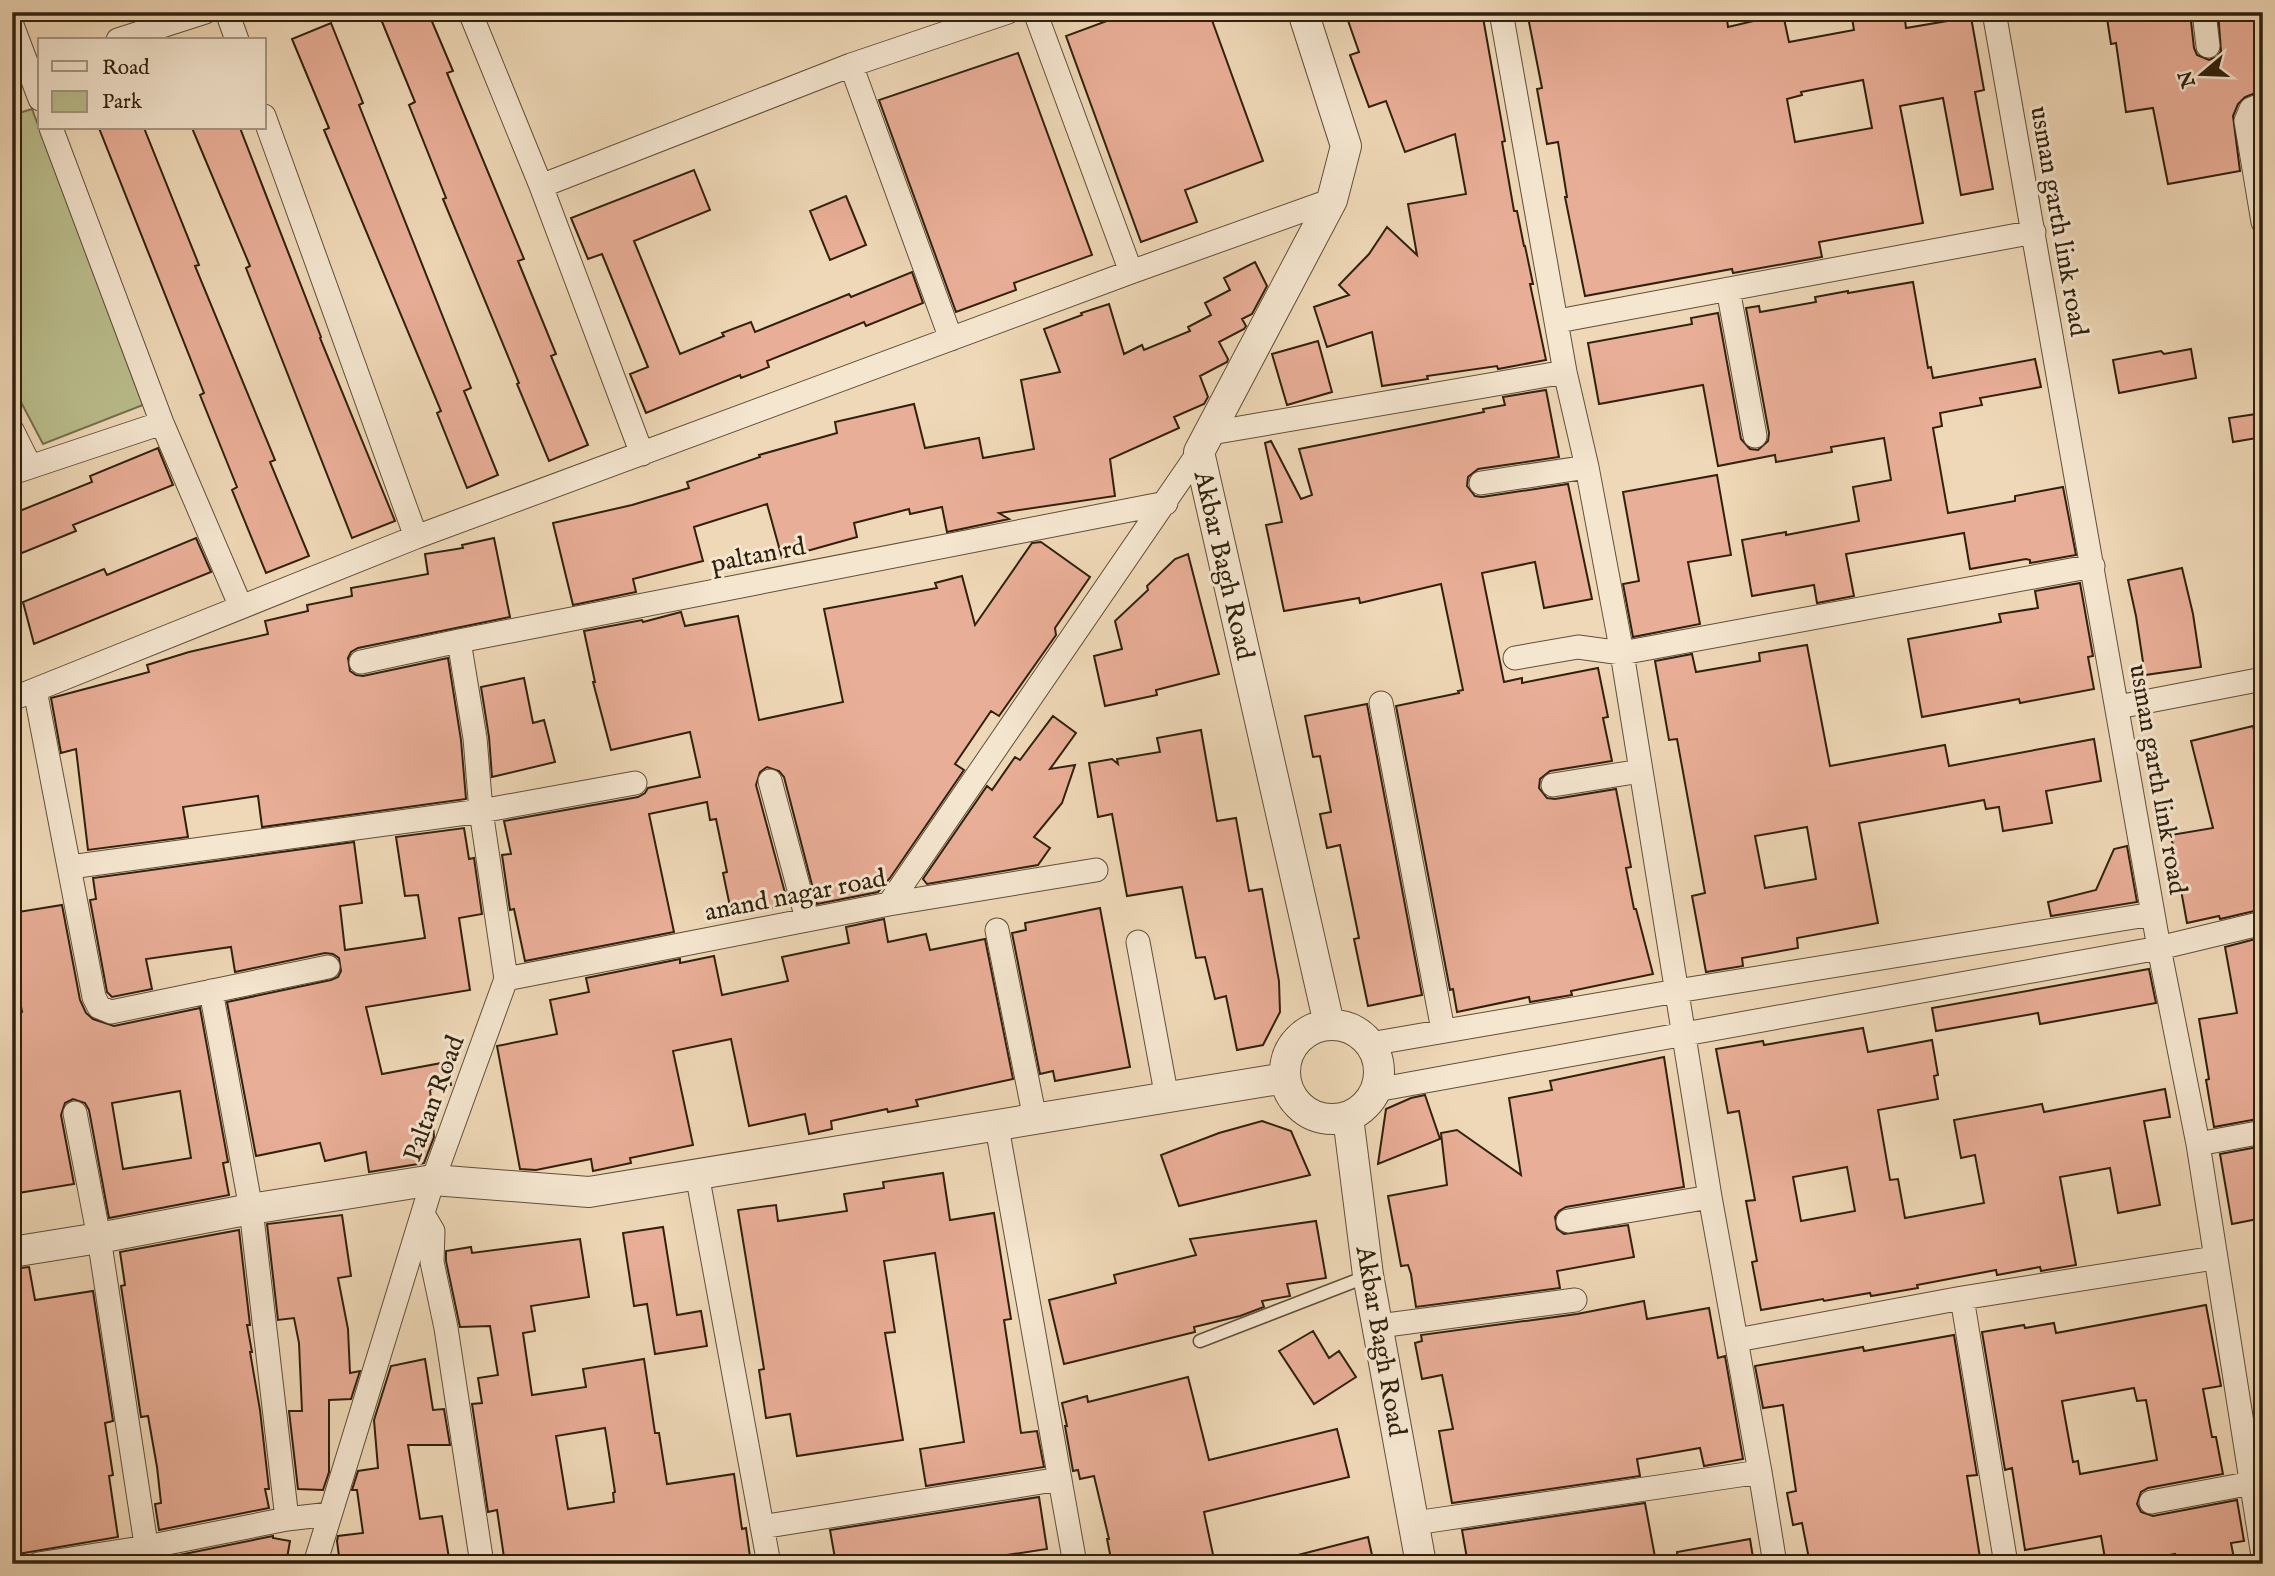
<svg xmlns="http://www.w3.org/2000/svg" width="2275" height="1576" viewBox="0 0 2275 1576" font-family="'IM FELL English',serif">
<rect width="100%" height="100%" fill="#efd8b7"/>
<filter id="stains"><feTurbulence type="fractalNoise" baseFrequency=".00286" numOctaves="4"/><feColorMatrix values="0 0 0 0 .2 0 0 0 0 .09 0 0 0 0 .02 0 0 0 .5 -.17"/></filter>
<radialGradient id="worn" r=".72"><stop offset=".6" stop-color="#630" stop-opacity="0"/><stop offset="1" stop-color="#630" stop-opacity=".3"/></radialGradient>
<path fill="#bbbe8d" stroke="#76704e" stroke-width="2" d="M32 109 143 405 43 444 12 385V115Z"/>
<path fill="#e9ae97" stroke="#30210e" stroke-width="2" fill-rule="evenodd" d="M378 12H428L453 71 447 73 524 259 518 261 556 354 551 356 588 445 549 461 517 384 519 383 443 199 446 198 409 105 415 102Z
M1131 12H1209L1263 161 1185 190 1197 222 1141 242 1066 36Z
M1345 12H1482L1505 141 1502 142 1514 211H1517L1524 246H1525L1533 284H1530L1546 360 1498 369 1497 366 1427 376 1428 379 1382 386 1372 332 1327 347 1314 307 1349 295 1339 285 1369 254 1387 227 1417 255 1408 204 1466 194 1455 134 1405 152 1386 101 1369 107 1350 55 1359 52Z
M1527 12H1639L1640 20 1684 12H1726L1728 27 1783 14 1789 42 1854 30 1851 12H1904L1906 28 1971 17 1984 90 1975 92 1993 189 1961 195 1943 98 1900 106 1923 223 1819 242 1822 257 1733 273 1732 269 1585 296 1565 197H1567L1558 142 1547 144 1537 89 1542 88ZM1863 80 1872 128 1795 142 1787 99 1802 95 1801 92Z
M2106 12H2190L2194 48 2197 55 2209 60 2217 57 2221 51 2218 12H2263V90L2245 97 2238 104 2233 116 2240 171 2168 184 2153 108 2126 112 2116 43 2111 44Z
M331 23 363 103 359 105 471 388 464 391 498 475 467 488 437 413 441 411 324 130 329 128 292 39Z
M1018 53 1092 255 1014 283 1016 290 956 312 879 100Z
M99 128H144L199 265 195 266 275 460 270 462 309 556 266 573 232 490 237 487 200 395 204 393Z
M192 128H240L321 337 320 338 395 521 352 538 246 268 250 266Z
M694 170 710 210 634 241 680 354 724 336 722 333 751 322 755 332 849 294 851 297 912 272 923 303 866 326 864 322 827 337 767 361 769 367 741 378 740 375 646 413 630 374 648 367 602 254 588 259 571 218Z
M846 196 866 245 830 260 810 211Z
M1255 262 1267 286 1252 314 1242 319 1246 326 1244 329 1219 342 1228 359 1227 362 1200 376 1208 397 1204 404 1174 417 1179 428 1110 459 1115 496 999 513 1009 519 947 532 942 507 910 514 909 509 854 523 857 537 782 558 767 504 694 527 703 561 633 579 636 592 573 605 553 523 632 505 689 488 687 482 760 457 759 455 837 433 835 422 914 404 925 448 979 438 983 458 1034 449 1021 380 1060 372 1044 329 1082 315 1081 313 1109 304 1124 354 1142 345 1144 350 1190 331 1188 327 1211 315 1205 303 1230 290 1224 278Z
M1913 282 1928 368 1931 367 1933 378 2035 359 2041 387 1980 398 1982 405 1940 413 1942 426 1933 428 1948 513 2015 501V496L2063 487 2076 555 2030 563V560L2026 559 1970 569 1964 533 1846 554 1854 596 1817 603 1814 585 1752 596 1742 540 1786 532V535L1859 521 1853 487 1891 480 1884 438 1831 447 1832 452 1776 462 1775 455 1718 466 1703 385 1599 404 1588 343 1692 324 1691 318 1718 313 1741 439 1750 449 1758 450 1768 441 1769 433 1746 308 1759 306 1760 312 1816 302 1815 297 1848 291V293Z
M1318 341 1332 392 1287 405 1272 354Z
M2191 349 2196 378 2119 393 2113 360 2161 351 2164 354Z
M1546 390 1559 457 1478 469 1468 477 1467 486 1475 496 1482 497 1568 484 1592 599 1544 608 1535 562 1482 573 1504 682 1522 678V683L1598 668 1608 717 1603 718 1612 761 1550 771 1540 779 1539 788 1547 798 1555 799 1616 789 1631 867 1626 868 1634 909H1636L1653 974 1571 991 1572 995 1530 1002 1529 997 1457 1012 1453 989 1450 990 1396 706 1459 693 1458 691 1463 690 1441 584 1360 603 1359 598 1284 611 1266 525 1282 522 1265 443 1271 441 1301 499 1312 495 1299 449 1484 412 1483 409 1505 405 1503 397Z
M2263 413V437L2233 442 2229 418Z
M158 448 173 485 73 525 76 531 12 557V514L92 482 90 476Z
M1717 475 1731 555 1688 562 1700 624 1633 637 1623 584 1639 581 1623 492Z
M196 538 211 572 34 644 23 602 104 569 107 575Z
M494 538 510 617 358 648 351 652 348 658 350 671 356 675 363 676 448 658 461 740 466 799 262 827 258 796 183 807 188 837 88 850 76 749 61 753 51 698 149 672 147 665 189 652 268 634 265 621 308 611 307 605 352 596 351 588 428 574 425 554 463 548 462 545Z
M1041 542 1090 577 1055 628 1056 635 999 716 991 711 955 764 964 770 890 878 878 892 817 904 784 777 779 771 767 767 760 772 756 785 788 904 732 916 723 873 727 872 716 819 710 820 707 802 649 814 674 932 525 961 514 909 510 910 502 855 511 854 504 821 638 797 645 793 648 788 700 777 690 732 611 750 593 682H595L584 631 642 620 643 622 681 612 685 626 738 616 759 720 843 702 824 609 937 588 935 583 962 576 975 625 1032 543Z
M1188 554 1219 674 1156 690 1157 695 1105 706 1094 656 1122 649 1115 621 1148 590 1147 586 1175 559Z
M2182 568 2193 614 2201 667 2145 675 2136 616 2128 580Z
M2080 583 2093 656 2088 657 2094 689 2020 703 2019 699 1922 717 1908 639 2001 622 1999 614 2038 608 2035 591Z
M1807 645 1830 766 1945 745 1949 766 2094 739 2101 781 2046 791 2052 823 2003 831 1999 807 1986 809 1984 800 1859 823 1878 923 1797 938 1798 948 1742 958 1743 966 1706 972 1692 896 1705 893 1677 739 1669 740 1655 661 1692 654 1696 672 1760 661 1759 653ZM1807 827 1816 879 1765 888 1755 836Z
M524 678 533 723 544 720 555 762 492 777 489 737 481 687Z
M1367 704 1422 995 1368 1006 1354 939 1359 938 1340 845 1327 848 1320 814 1331 812 1320 756 1313 757 1305 716Z
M1053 716 1076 733 1050 769 1075 765 1062 803 1034 837 1050 848 1038 865 927 884 923 879 987 786 992 790 1015 757 1020 760Z
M2253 726 2263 766V909L2220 919 2219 916 2187 923 2171 835 2213 828 2191 741Z
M1201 730 1217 821 1236 818 1249 891 1262 889 1279 981 1280 1012 1263 1045 1237 1050 1226 996 1215 999 1205 957 1196 958 1182 887 1127 896 1112 814 1098 817 1089 763 1112 759 1118 764 1117 759 1160 752 1157 738Z
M464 828 469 859 474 858 482 914 459 918 470 990 366 1007 382 1074 447 1062 451 1085 430 1089 434 1137 424 1163 369 1172 366 1152 325 1161 320 1143 256 1156 227 1002 331 980 338 977 341 971 339 958 333 954 325 953 235 972 231 947 146 959 152 989 112 997 107 992 90 900 96 899 93 878 354 842 362 903 340 906 345 950 425 938 418 895 405 896 396 837Z
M2127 846 2137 902 2051 916 2048 902 2096 890 2114 849Z
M62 905 80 1000 86 1013 93 1019 114 1026 200 1008 228 1162 223 1163 229 1195 109 1218 89 1110 85 1103 73 1099 65 1103 61 1115 74 1184 12 1194V1132H16L12 1106V1064L18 1063 12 1030V1014L22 1012 12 956V913ZM180 1091 191 1158 123 1169 112 1103Z
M1100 908 1130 1067 1055 1081 1053 1071 1040 1074 1012 933 1026 930 1025 923Z
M884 919 888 942 926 934 930 950 985 939 1013 1079 916 1100 918 1106 888 1112 887 1109 831 1121 832 1129 809 1134 805 1114 749 1126 731 1039 673 1051 693 1145 630 1158 631 1163 593 1171 591 1159 536 1170 520 1169 497 1046 557 1034 550 1000 589 992 586 978 680 959V963L714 956 722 995 788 981 782 957 849 943 846 927Z
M2263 937V1118L2214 1127 2206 1080 2209 1079 2199 1019 2237 1013 2225 947Z
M2149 969 2156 1003 2040 1024 2038 1013 1936 1031 1932 1008Z
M1863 1028 1868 1052 1932 1040 1938 1075 1934 1076 1938 1099 1878 1110 1890 1180 1898 1179 1905 1218 1984 1203 1975 1155 1961 1158 1954 1120 2042 1104 2044 1112 2165 1089 2170 1117 2144 1121 2160 1205 2118 1213 2110 1168 2060 1177 2076 1265 2041 1271 2040 1267 1997 1275 1996 1270 1917 1285 1918 1288 1871 1296 1870 1293 1824 1301 1823 1299 1761 1310 1752 1262 1757 1261 1746 1201 1755 1200 1739 1111 1728 1113 1716 1049 1763 1041 1764 1045ZM1847 1167 1855 1211 1801 1221 1793 1177Z
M1664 1057 1684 1187 1566 1207 1559 1211 1555 1217 1557 1229 1564 1234 1628 1225 1634 1257 1557 1271 1560 1288 1416 1307 1411 1274 1408 1265 1401 1266 1388 1196 1447 1185 1441 1133 1457 1130 1521 1175 1509 1098 1552 1090 1550 1081Z
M1425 1095 1440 1139 1378 1164 1386 1109 1411 1098Z
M1262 1121 1291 1131 1310 1175 1179 1206 1161 1155 1219 1133Z
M2263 1146V1218L2232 1224 2220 1154Z
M943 1173 950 1220 994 1213 1011 1319 1004 1320 1021 1433 1037 1431 1044 1467 926 1486 920 1449 964 1442 935 1253 884 1261 895 1332 885 1333 903 1440 797 1456 790 1414 766 1418 759 1370 764 1369 738 1210 776 1205 778 1221 847 1211 844 1194 884 1188 883 1182Z
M342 1215 351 1276 338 1278 348 1329 350 1373 360 1371 351 1399 329 1400V1472L323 1490 298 1489 289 1411H302L299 1343 294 1318 278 1320 267 1224Z
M1316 1221 1326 1278 1287 1284 1290 1296 1262 1301 1264 1307 1240 1316 1194 1327 1195 1332 1064 1364 1049 1300 1116 1283 1114 1275 1196 1255 1190 1239Z
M663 1227 677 1315 701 1311 707 1346 655 1354 647 1304 634 1306 623 1233Z
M239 1230 250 1325H247L252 1352H250L260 1410 269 1489H265L269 1508 159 1530 155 1504 161 1503 157 1467 148 1416 141 1417 121 1286 125 1285 120 1252Z
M580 1239 589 1297 531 1306 535 1331 523 1333 532 1395 586 1387 583 1369 644 1359 655 1433H659L667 1484 734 1474 742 1529 746 1528 751 1564H505L497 1510 488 1512 472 1404 482 1403 478 1378 498 1375 490 1326 460 1327 446 1261V1251L471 1247 472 1253ZM605 1428 615 1492 613 1493 614 1502 568 1509 556 1436Z
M29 1267 35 1300 93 1291 113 1421 105 1423 113 1475 109 1476 118 1537 12 1555V1269Z
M1644 1301 1647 1319 1709 1308 1718 1358 1725 1356 1743 1459 1704 1466 1700 1448 1637 1459 1640 1476 1452 1503 1439 1431 1453 1429 1442 1375 1422 1379 1415 1343 1422 1341 1421 1335 1577 1314Z
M2206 1305 2221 1386 2203 1389 2212 1437H2216L2223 1474 2148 1488 2141 1492 2137 1504 2141 1512 2153 1516 2237 1500 2244 1541 2231 1543 2235 1564H2176L2175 1554 2121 1564H2106L2101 1536 2025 1550 2012 1468 2005 1470 1982 1332 2024 1325 2025 1328 2054 1323 2056 1333ZM2134 1388 2137 1401 2146 1400 2157 1460 2080 1474 2078 1461 2073 1462 2062 1401Z
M1313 1331 1329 1358 1339 1351 1356 1377 1314 1404 1279 1351Z
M1954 1335 1977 1475 1967 1476 1981 1564H1810L1802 1523 1793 1525 1787 1493 1796 1491 1783 1405 1763 1408 1755 1366 1863 1347 1864 1351Z
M425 1359 433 1410 444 1409 450 1445H408L420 1519 442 1516 450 1564H340L337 1541 338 1536 363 1533 357 1490H352L358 1471 378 1468 374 1420 391 1366Z
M1188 1377 1209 1460 1337 1429 1349 1477 1204 1512 1215 1564H1112L1107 1539H1109L1094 1476 1080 1479 1078 1470 1073 1471 1065 1426H1067L1062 1403 1087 1396 1088 1402Z
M1039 1497 1047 1549 947 1564H836L830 1530Z
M1645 1503 1655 1557 1618 1564H1468L1462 1530Z
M273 1536V1538L290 1541 286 1564H165L164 1558Z
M1368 1537 1374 1564H1295L1294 1556Z
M1750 1539 1754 1564H1678L1677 1552Z"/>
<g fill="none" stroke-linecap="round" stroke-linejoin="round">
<g stroke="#604f38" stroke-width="15">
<path id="service" d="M1200 1341 1368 1276"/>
</g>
<g stroke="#604f38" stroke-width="25">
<path id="minor" d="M227 12 237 40
M470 12 541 186 642 454
M1035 12 1131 272
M1501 12 1565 372 1587 467 1622 653 1710 1197 1760 1472 1775 1564
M1994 12 2159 948 2198 1144 2263 1556
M2204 12 2208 46
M12 25 40 99
M118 40 205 12
M851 65 951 339
M2263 104 2251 109 2246 121 2263 222
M264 116 416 537
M51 128 162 423 241 607
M541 186 851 65 1008 12
M1728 289 1755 436
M1558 321 2034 232
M12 430 30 466
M1211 433 1565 372
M12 473 162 423
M1481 483 1587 467
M1515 658 1578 647 1622 653 2093 566
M361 662 459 641 1166 503
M35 690 94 997 99 1007 111 1012 328 967
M12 699 416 537 1131 272 1332 200
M1381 703 1443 1030
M2118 707 2263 679
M770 781 807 919
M1553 785 1641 771
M70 867 481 811 635 783
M889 904 1199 452
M997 930 1035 1119
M1138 942 1167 1098
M506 979 889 904 1096 870
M211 991 251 1209 287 1519
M1370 1044 1677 991 2153 914
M1376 1090 2159 948 2263 923
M75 1113 99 1238 149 1564
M997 1127 1075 1564
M2198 1144 2263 1132
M697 1174 769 1564
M423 1214 433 1231 432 1262 446 1328 482 1564
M1568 1221 1710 1197
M1962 1298 2006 1564
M1379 1326 1575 1300
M1737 1340 1962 1298 2214 1258
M2151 1502 2263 1481
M1415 1523 1760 1472
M762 1527 1060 1479
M38 1564 147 1547 287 1519 330 1514
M315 1564 433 1180 506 979 481 811 475 738 459 641"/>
</g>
<g stroke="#604f38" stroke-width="32">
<path id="tertiary" d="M1303 12 1346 146 1332 200 1199 452 1329 1024
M1285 1072a47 47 0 1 1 94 0a47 47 0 1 1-94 0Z
M1348 1117 1368 1275 1421 1564
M12 1252 99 1238 251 1209 433 1180 589 1192 1285 1078"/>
</g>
<use href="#service" stroke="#f5e6d0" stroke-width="12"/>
<use href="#minor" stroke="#f5e6d0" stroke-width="23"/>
<use href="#tertiary" stroke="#f5e6d0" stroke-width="30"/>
</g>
<g text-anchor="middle" stroke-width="6" stroke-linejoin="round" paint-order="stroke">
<g font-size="26" fill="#30210e" stroke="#f5e6d0">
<text transform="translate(2060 221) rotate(80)" y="9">usman garth link road</text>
<text transform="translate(758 554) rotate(-11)" y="9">paltan rd</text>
<text transform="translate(1225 565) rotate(77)" y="9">Akbar Bagh Road</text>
<text transform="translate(2159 779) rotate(80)" y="9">usman garth link road</text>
<text transform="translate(795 894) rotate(-11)" y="9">anand nagar road</text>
<text transform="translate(433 1098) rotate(-70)" y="9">Paltan Road</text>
<text transform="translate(1382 1341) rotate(80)" y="9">Akbar Bagh Road</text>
</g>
</g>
<rect width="2275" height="1576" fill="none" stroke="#efd8b7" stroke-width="42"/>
<rect x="14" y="14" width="2247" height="1548" fill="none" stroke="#30210e" stroke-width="3.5"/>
<rect x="21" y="21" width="2233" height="1534" fill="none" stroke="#30210e" stroke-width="2"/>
<rect x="38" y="38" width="228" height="91" fill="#f5e6d0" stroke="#a69782" stroke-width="2"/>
<rect x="52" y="61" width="35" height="10" fill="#f5e6d0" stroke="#a69782" stroke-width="2"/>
<text x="102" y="74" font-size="21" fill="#30210e">Road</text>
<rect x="52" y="91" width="35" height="21" fill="#bbbe8d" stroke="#a69782" stroke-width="2"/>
<text x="102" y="108" font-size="21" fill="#30210e">Park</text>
<g transform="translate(2202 74) rotate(251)" stroke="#f5e6d0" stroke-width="5" paint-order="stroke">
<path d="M0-5L12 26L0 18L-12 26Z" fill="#30210e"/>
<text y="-10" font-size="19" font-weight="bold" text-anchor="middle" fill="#30210e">N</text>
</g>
<rect width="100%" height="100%" filter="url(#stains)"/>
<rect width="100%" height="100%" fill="url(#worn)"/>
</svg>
